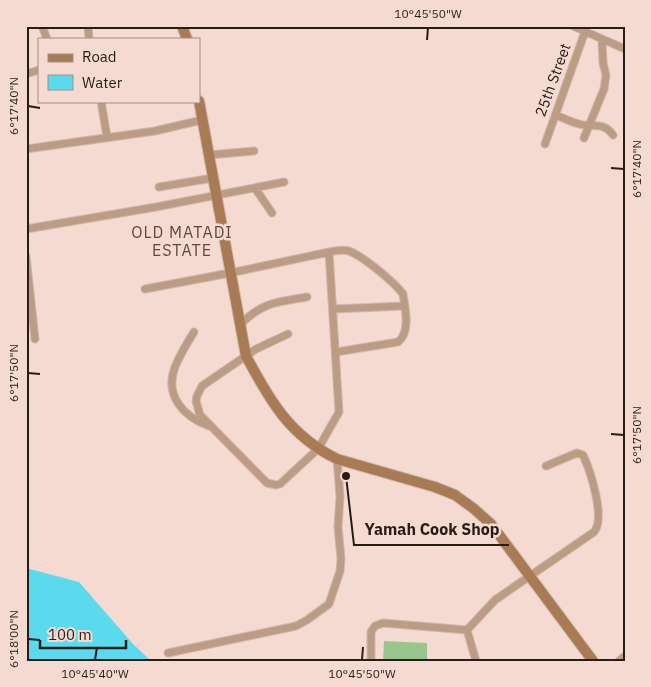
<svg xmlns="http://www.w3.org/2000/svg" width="651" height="687" viewBox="0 0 651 687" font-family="'IBM Plex Sans',sans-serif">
<rect width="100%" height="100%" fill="#f4dad0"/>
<path fill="#99c68d" d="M384 641 427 643V661H383Z"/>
<path fill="#5bdaed" d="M26 568 79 582 133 644 151 661H26Z"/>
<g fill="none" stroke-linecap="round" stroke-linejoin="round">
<g stroke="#cfb8af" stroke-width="9">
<path id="street" d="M42 26 47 39
M88 26 89 39
M573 26 625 49
M26 74 39 70
M101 101 107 137
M556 115C563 118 571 122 579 124 593 128 603 121 613 135
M584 138 604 89 606 75 603 63 602 40
M545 144 587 26
M26 149 155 131 202 120
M209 155 254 151
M159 187 213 178
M255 188 272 213
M26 229 156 207 284 182
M26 256 35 339
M145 289 230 273 329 252
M333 309 404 306
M240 325C262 302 277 302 307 297
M194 332C187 343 180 355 175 367 164 396 184 417 209 426
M288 334 256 349 202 386 197 396 196 401 200 415 267 483 276 485 280 484 318 449 339 412 329 252C335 251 342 249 349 251 364 257 393 281 403 294 405 308 411 332 398 342L336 352
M467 630 476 661
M168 653 296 626 307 620 329 604 340 571 341 559 338 527 340 496 337 459
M371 661V632L375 626 383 623 467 630 495 600 594 532C606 518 590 470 583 455L577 453 546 466
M619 661 625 656"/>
</g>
<g stroke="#cfb8af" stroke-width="12">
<path id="secondary" d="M182 26 187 39
M199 101 246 356C270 401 290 436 337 459L435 487 455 495 473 508 491 524 593 661"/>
</g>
<use href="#street" stroke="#bc9d83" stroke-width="7"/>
<use href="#secondary" stroke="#a87b55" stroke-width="10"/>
</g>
<path fill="none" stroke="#261d19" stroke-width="2" d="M427 40 428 28M28 106 40 108M611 168 624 169M28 373 40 374M611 434 624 435M28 639 40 640M95 660 97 647M362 660 363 647"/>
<g text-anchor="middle" stroke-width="5" stroke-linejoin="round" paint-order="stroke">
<g font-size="15" fill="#261d19" stroke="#f4dad0">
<text transform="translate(553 80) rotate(-70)" y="5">25th Street</text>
</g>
<g font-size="16" letter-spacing="1" fill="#5e4941" stroke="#f4dad0">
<text x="182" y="238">OLD MATADI<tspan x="182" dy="18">ESTATE</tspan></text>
</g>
</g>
<path fill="none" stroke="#261d19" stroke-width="2" d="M346 476L354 545H509"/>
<circle fill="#261d19" stroke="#f4dad0" stroke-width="2" cx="346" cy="476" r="5"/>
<g font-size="16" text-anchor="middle" font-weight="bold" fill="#261d19" stroke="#f4dad0" stroke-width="5" stroke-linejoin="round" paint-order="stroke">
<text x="432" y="535">Yamah Cook Shop</text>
</g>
<rect width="651" height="687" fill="none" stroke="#f4dad0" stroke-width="55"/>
<rect x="38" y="38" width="162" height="65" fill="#f4dad0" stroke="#a28e87"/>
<rect x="48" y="54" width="25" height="8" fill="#a87b55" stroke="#a28e87"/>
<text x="82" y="62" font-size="15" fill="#261d19">Road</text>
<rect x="48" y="75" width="25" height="15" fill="#5bdaed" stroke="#a28e87"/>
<text x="82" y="88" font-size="15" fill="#261d19">Water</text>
<path d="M40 640v8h86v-8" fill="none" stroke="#261d19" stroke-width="2.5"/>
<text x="48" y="640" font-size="15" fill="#261d19" stroke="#f4dad0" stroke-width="4" paint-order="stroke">100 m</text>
<rect x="28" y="28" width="596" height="632" fill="none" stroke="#261d19" stroke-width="2"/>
<g font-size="12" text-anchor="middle" fill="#261d19">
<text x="428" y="18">10°45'50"W</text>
<text transform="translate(14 106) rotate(-90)" y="4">6°17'40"N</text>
<text transform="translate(637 169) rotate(-90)" y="4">6°17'40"N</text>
<text transform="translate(14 373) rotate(-90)" y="4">6°17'50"N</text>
<text transform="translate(637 435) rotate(-90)" y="4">6°17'50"N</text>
<text transform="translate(14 639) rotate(-90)" y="4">6°18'00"N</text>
<text x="95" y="678">10°45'40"W</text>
<text x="362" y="678">10°45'50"W</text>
</g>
</svg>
